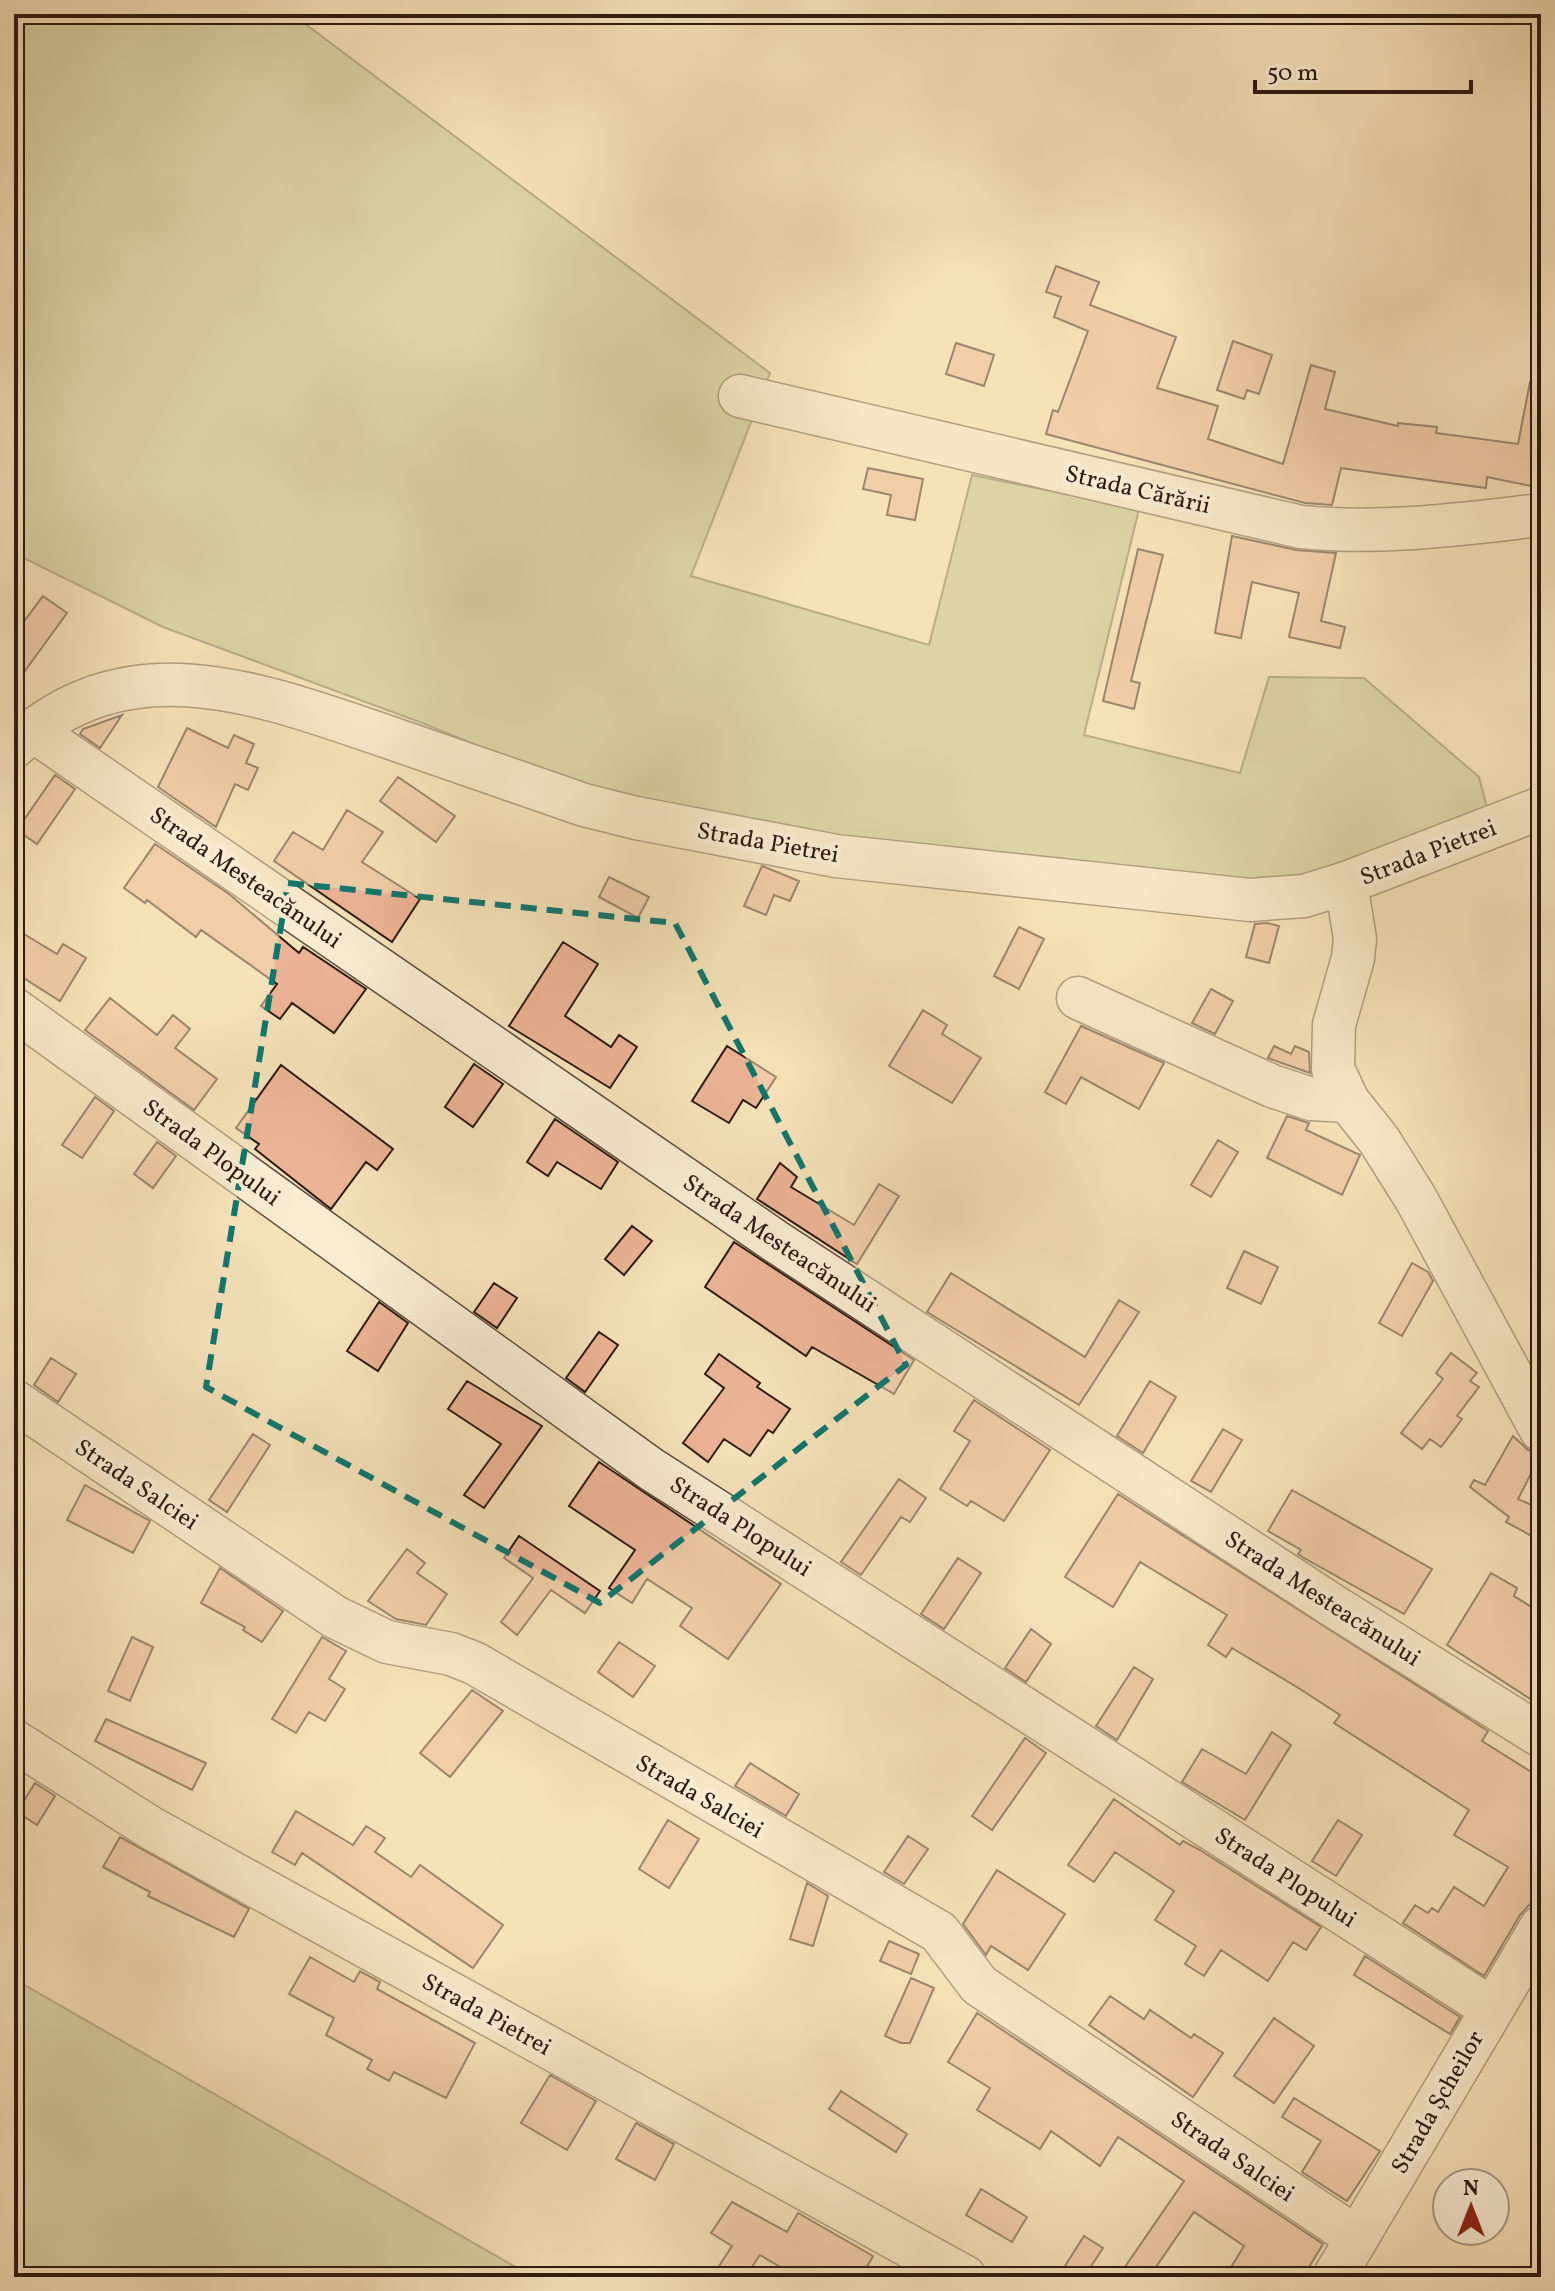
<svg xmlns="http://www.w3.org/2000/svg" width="1555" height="2291" viewBox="0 0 1555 2291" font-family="Vollkorn,serif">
<rect width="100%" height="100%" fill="#f5e2b9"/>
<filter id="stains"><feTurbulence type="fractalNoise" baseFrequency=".0025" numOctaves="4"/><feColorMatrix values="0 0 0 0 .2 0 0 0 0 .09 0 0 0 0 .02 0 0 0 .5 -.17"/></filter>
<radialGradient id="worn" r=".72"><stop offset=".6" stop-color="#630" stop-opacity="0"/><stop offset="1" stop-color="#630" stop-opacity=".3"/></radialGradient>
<path fill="#bcc38f" stroke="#746e51" stroke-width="2" d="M14 14H292L770 373 691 576 929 645 972 475 1139 509 1084 735 1240 773 1269 677 1364 678 1479 777 1489 815 1264 891 851 844 609 800 425 724 163 627 22 557 14 560Z
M14 1979 533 2277H14Z"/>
<path fill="#ecb496" stroke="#2c1a13" stroke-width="2" d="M1056 266 1099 282 1090 305 1176 337 1157 388 1218 406 1208 439 1283 464 1311 365 1335 372 1325 409 1398 426V423L1437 427 1436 433 1518 444 1530 382 1541 384V488L1487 477 1486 488 1341 468 1332 505 1305 503 1046 434 1053 410 1058 412 1088 331 1054 317 1061 297 1046 292Z
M1233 341 1272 355 1259 394 1247 390 1244 399 1217 390Z
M956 343 994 355 984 386 946 374Z
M868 468 923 479 915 520 887 515 891 495 863 489Z
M1232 536 1296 550 1336 553 1321 621 1345 627 1340 648 1289 637 1299 593 1252 582 1241 638 1215 633Z
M1138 549 1163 555 1131 681 1140 683 1134 709 1103 701Z
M43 596 67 613 14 686V635Z
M122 715 100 748 80 734 83 729Z
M187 728 228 748 234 735 254 744 246 763 258 768 248 790 235 784 216 827 158 787Z
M55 775 75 789 37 844 17 830Z
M398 777 455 816 436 842 380 801Z
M347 810 383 832 362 862 420 899 392 942 274 861 293 832 323 850Z
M155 844 229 894 299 953 303 947 366 989 334 1033 292 1003 280 1019 261 1006 277 984 201 930 196 937 147 900 145 903 124 888Z
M762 866 799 881 790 901 774 895 766 915 744 906Z
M609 877 649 897 638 918 599 897Z
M1267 923 1279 926 1269 963 1246 957 1255 924Z
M1019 927 1044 939 1019 989 994 976Z
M14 928 57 954 63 944 86 958 60 1001 14 972Z
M563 942 598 964 565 1016 611 1047 619 1035 637 1047 610 1088 509 1026Z
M1211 989 1233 1001 1215 1034 1192 1023Z
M110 998 157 1035 173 1015 190 1029 175 1048 217 1079 194 1110 85 1030Z
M923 1010 947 1025 942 1034 981 1058 952 1103 889 1066Z
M1081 1026 1164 1063 1139 1109 1081 1077 1066 1104 1045 1092Z
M727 1046 776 1077 756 1108 743 1100 729 1123 692 1101Z
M1274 1046 1291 1054 1295 1046 1309 1052 1310 1073 1268 1058Z
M474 1064 503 1084 473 1127 445 1107Z
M281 1065 393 1149 377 1170 366 1162 331 1209 255 1149 259 1144 236 1128Z
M95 1097 114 1111 82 1158 62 1145Z
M1287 1116 1309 1123 1306 1130 1360 1155 1342 1195 1267 1158Z
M555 1119 618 1162 601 1189 557 1162 548 1176 527 1162Z
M1218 1140 1238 1152 1211 1197 1191 1185Z
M157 1142 176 1156 153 1188 134 1174Z
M780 1163 797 1177 791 1187 854 1225 879 1184 899 1196 857 1264 757 1199Z
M632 1226 652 1241 624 1275 605 1259Z
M734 1242 914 1360 894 1394 812 1347 806 1356 705 1287Z
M1244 1251 1278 1267 1261 1304 1227 1288Z
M1412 1263 1428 1272 1433 1281 1402 1336 1379 1323Z
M951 1273 1085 1357 1119 1300 1139 1312 1079 1405 927 1312Z
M494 1283 517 1298 497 1328 474 1312Z
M379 1302 408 1323 378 1371 347 1351Z
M599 1332 618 1345 585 1392 566 1378Z
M1451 1353 1477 1373 1470 1381 1479 1387 1457 1416 1462 1419 1441 1447 1430 1439 1422 1449 1401 1433 1443 1379 1436 1373Z
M719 1354 760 1383 757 1387 790 1409 773 1433 768 1430 750 1456 724 1439 708 1462 683 1443 724 1388 705 1374Z
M51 1358 76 1374 58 1402 34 1385Z
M467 1381 542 1426 484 1508 464 1495 501 1444 448 1409Z
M1150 1381 1176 1397 1143 1453 1117 1436Z
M974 1400 1050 1450 1004 1521 971 1501 967 1506 940 1489 970 1441 954 1431Z
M1223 1429 1242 1440 1211 1492 1191 1481Z
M253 1434 270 1445 227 1512 209 1500Z
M1513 1436 1528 1450 1541 1454 1518 1499 1541 1509V1541L1506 1522 1509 1517 1470 1487 1474 1480 1485 1485Z
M599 1462 781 1584 728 1659 680 1626 692 1608 647 1579 632 1603 609 1588 635 1550 569 1506Z
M899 1479 926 1498 910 1522 901 1517 861 1575 841 1562Z
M85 1485 150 1521 133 1553 67 1520Z
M1292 1490 1432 1569 1404 1614 1304 1558 1298 1554 1301 1550 1268 1531Z
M1118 1494 1488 1731 1482 1741 1541 1778V1892L1520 1915 1484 1976 1403 1923 1415 1905 1428 1913 1432 1908 1438 1912 1454 1887 1484 1906 1508 1867 1454 1835 1469 1810 1334 1723 1340 1715 1300 1689 1232 1648 1226 1657 1208 1645 1227 1615 1140 1562 1113 1607 1065 1577Z
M519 1536 600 1591 585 1613 551 1590 517 1635 501 1622 533 1578 504 1558Z
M407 1549 425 1563 417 1573 447 1594 426 1625 396 1619 368 1601Z
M958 1558 981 1573 944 1629 921 1614Z
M220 1568 283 1611 262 1642 243 1630 245 1627 201 1603Z
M1491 1573 1517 1588 1514 1596 1541 1613V1706L1447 1645Z
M1031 1629 1051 1644 1026 1682 1005 1668Z
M132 1637 153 1647 130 1701 108 1691Z
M322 1637 346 1651 329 1679 345 1689 325 1721 309 1712 296 1733 272 1719Z
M619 1642 655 1666 633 1697 598 1672Z
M1134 1667 1153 1679 1117 1740 1096 1726Z
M472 1690 503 1711 450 1777 420 1753Z
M106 1719 206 1763 192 1790 95 1741Z
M1272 1732 1291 1745 1245 1820 1182 1782 1202 1749 1246 1774Z
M1025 1738 1046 1753 992 1830 972 1816Z
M750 1763 799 1794 786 1816 735 1786Z
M35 1783 55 1796 37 1825 17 1812Z
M1114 1799 1180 1845 1183 1841 1200 1850 1321 1927 1306 1950 1293 1942 1268 1981 1221 1950 1204 1976 1185 1964 1196 1946 1155 1920 1174 1891 1115 1852 1094 1882 1068 1865Z
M296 1811 353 1845 366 1826 385 1838 375 1852 411 1877 420 1865 503 1925 473 1968 302 1853 295 1865 272 1852Z
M668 1820 699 1839 669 1888 639 1869Z
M1338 1820 1362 1835 1336 1876 1312 1861Z
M908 1836 928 1849 904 1884 884 1872Z
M120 1837 249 1909 234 1937 148 1896 150 1892 103 1867Z
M997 1870 1065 1914 1028 1970 991 1946 986 1955 963 1924Z
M807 1883 828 1896 813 1946 790 1939Z
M889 1941 919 1954 911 1974 880 1961Z
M1365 1956 1460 2017 1450 2034 1354 1975Z
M310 1957 354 1982 360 1971 380 1982 377 1989 475 2043 446 2098 394 2072 389 2081 367 2069 372 2060 326 2035 334 2018 289 1994Z
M911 1978 934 1988 910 2043H901L885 2036Z
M1110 1996 1144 2019 1150 2010 1191 2038 1194 2034 1223 2053 1193 2097 1089 2025Z
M977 2013 1323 2244 1303 2277H1225L1244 2246 1194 2212 1149 2277H1140L1125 2267 1184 2181 1118 2137 1100 2166 1051 2131 1040 2149 977 2110 990 2088 948 2062Z
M1274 2018 1314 2046 1274 2103 1234 2076Z
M550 2075 596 2101 567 2150 521 2123Z
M841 2091 907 2134 896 2152 829 2109Z
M1294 2098 1380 2151 1347 2201 1302 2172 1321 2141 1282 2117Z
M636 2123 674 2144 655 2180 616 2159Z
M981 2189 1027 2217 1012 2242 966 2215Z
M732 2202 787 2232 798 2213 873 2256 861 2277H797L760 2255 745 2277H712L732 2246 711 2233Z
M1084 2236 1103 2248 1084 2277H1058Z"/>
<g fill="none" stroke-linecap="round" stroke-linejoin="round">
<g stroke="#5e4c3c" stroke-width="45">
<path id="minor" d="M740 396 1301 527C1383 535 1460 524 1541 515
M32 730 775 1241 1332 1605 1541 1736
M15 746C127 641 262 694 388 737 453 760 519 782 584 805L636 818 836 856 1250 900 1304 896 1346 883 1541 808
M1346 883 1355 939 1353 958 1334 1025 1333 1069 1348 1101 1379 1140 1416 1199 1541 1430
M1078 998 1272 1086 1311 1099 1348 1101
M14 1009 651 1469 1492 2009
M14 1401 335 1617 387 1642 451 1654 474 1663 939 1932 979 1985 1357 2238
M14 1741 151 1828 965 2277
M1334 2277 1541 1927"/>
</g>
<use href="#minor" stroke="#f8ecd2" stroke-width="42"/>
</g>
<path d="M0 0H1555V2291H0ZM288 883 675 923 906 1365 600 1603 206 1387Z" fill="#f5e2b9" fill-opacity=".55" fill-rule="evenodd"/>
<path fill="none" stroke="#0f766e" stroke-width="6" stroke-dasharray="16 10" stroke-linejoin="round" d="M288 883 675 923 906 1365 600 1603 206 1387Z"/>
<g text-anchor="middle" stroke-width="8" stroke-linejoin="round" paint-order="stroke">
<g font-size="24" fill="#2c1a13" stroke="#f8ecd2">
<text transform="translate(1138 489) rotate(13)" y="8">Strada Cărării</text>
<text transform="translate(768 842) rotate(10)" y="8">Strada Pietrei</text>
<text transform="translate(1428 852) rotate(-21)" y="8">Strada Pietrei</text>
<text transform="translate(246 877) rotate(35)" y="8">Strada Mesteacănului</text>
<text transform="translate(212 1152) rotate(36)" y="8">Strada Plopului</text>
<text transform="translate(780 1243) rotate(34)" y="8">Strada Mesteacănului</text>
<text transform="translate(137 1484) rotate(34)" y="8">Strada Salciei</text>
<text transform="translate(741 1526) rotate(33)" y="8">Strada Plopului</text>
<text transform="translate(1323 1598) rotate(33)" y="8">Strada Mesteacănului</text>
<text transform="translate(700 1796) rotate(30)" y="8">Strada Salciei</text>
<text transform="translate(1286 1877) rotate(33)" y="8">Strada Plopului</text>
<text transform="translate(487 2014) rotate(29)" y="8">Strada Pietrei</text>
<text transform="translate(1437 2102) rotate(-60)" y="8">Strada Șcheilor</text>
<text transform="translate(1233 2156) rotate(34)" y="8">Strada Salciei</text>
</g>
</g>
<rect width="1555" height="2291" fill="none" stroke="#f5e2b9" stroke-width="48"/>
<rect x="16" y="16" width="1523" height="2259" fill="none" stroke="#2c1a13" stroke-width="4"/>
<rect x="24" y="24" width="1507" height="2243" fill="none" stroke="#2c1a13" stroke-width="2"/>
<g transform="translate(1471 2207)"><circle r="38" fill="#f8ecd2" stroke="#a69886" stroke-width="2"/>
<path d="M0-6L14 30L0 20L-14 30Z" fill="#8f2418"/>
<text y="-12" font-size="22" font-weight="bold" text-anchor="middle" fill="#2c1a13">N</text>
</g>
<path d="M1255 80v12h216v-12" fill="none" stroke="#2c1a13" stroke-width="4"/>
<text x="1267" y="80" font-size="24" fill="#2c1a13" stroke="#f8ecd2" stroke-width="6" paint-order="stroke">50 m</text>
<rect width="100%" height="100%" filter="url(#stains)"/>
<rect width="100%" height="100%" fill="url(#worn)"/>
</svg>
